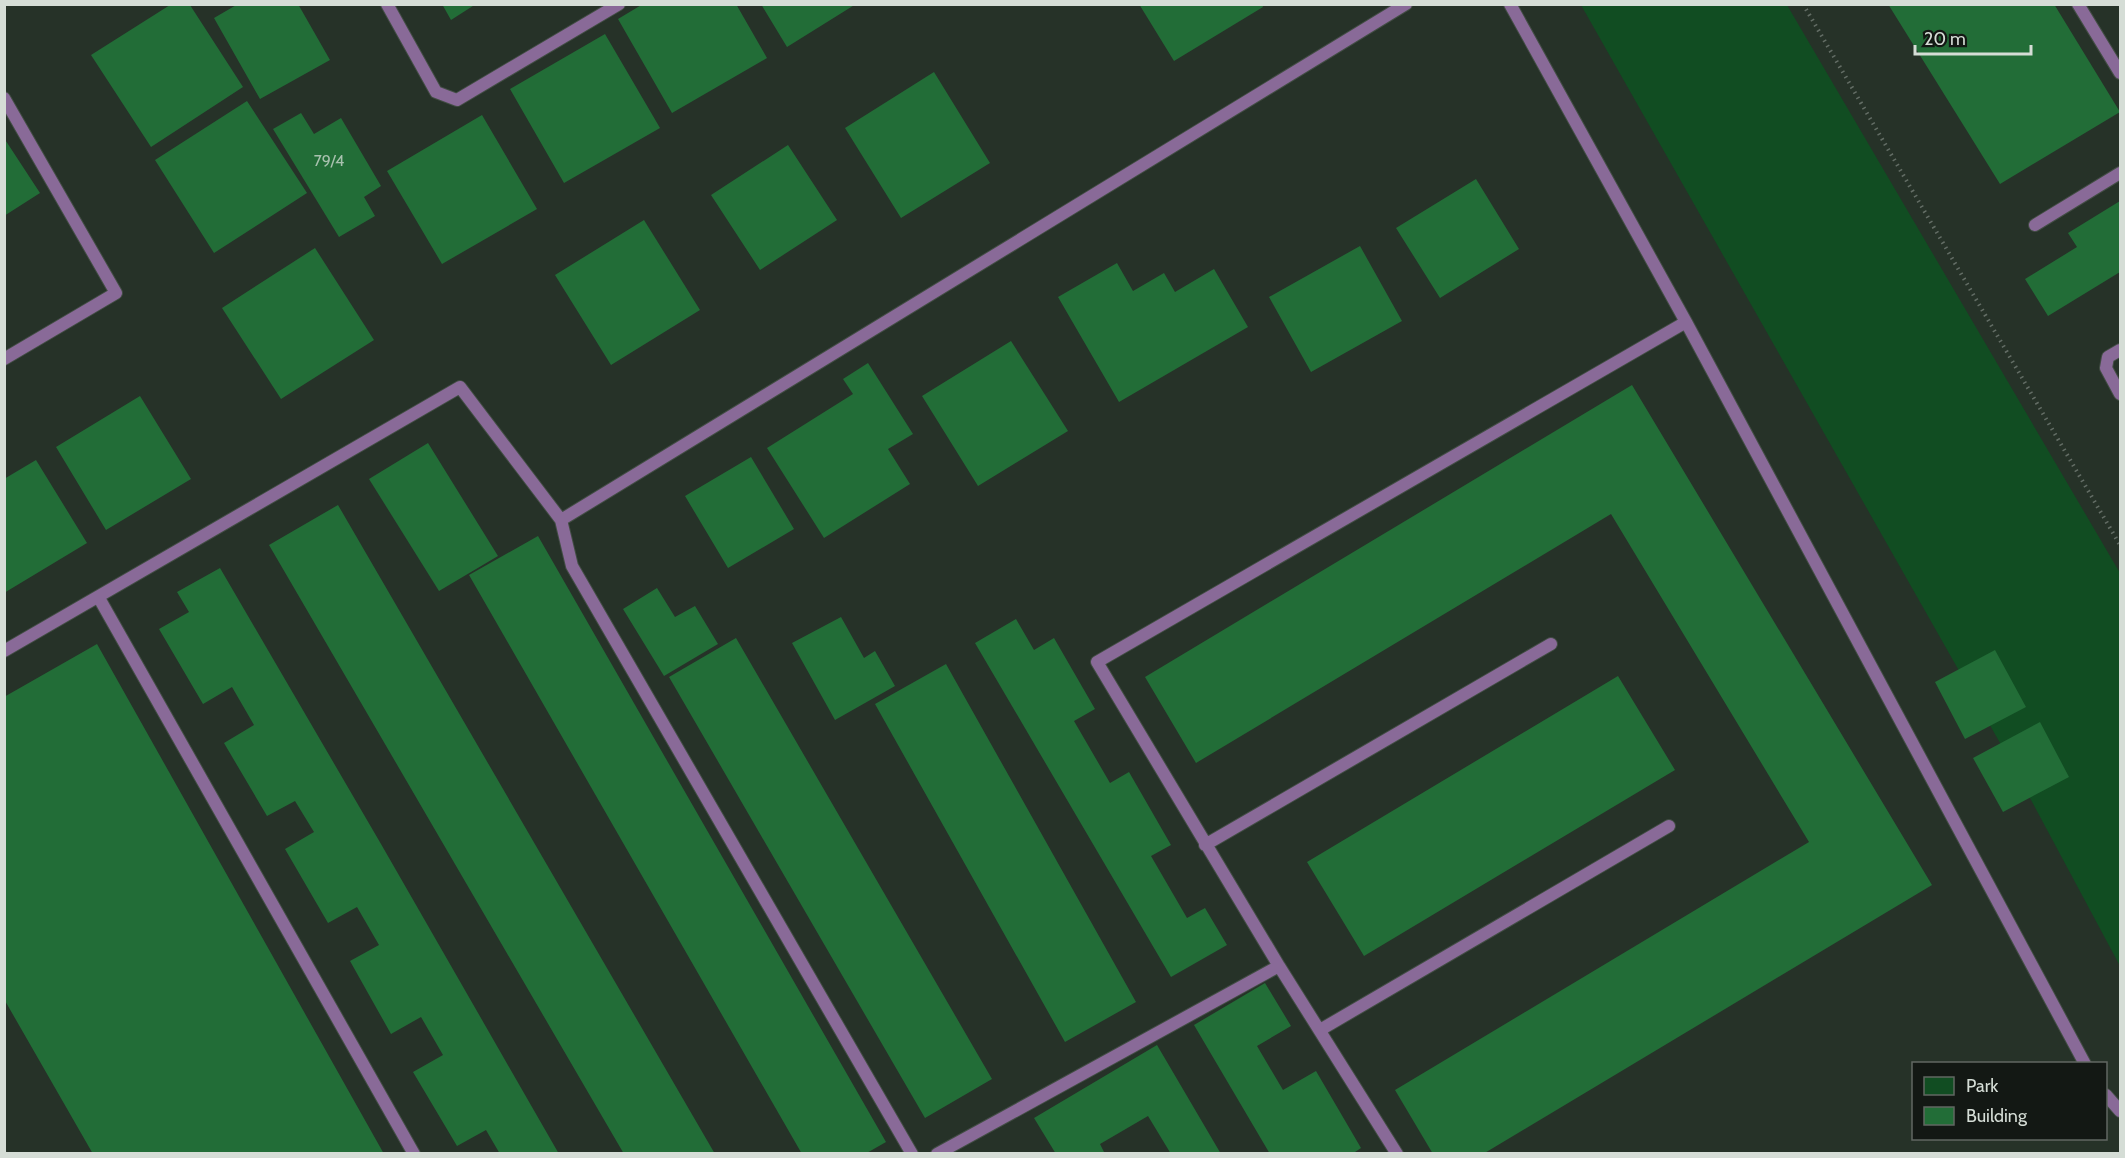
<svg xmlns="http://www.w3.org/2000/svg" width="2125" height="1158" viewBox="0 0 2125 1158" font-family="Cabin,sans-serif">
<rect width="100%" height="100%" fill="#263228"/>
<path fill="#114d22" d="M1581 5H1787L2120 573V966L2008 757Z"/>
<path fill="#226d37" d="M238 4H298L330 60 260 99 214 18Z
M442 4H476L451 20Z
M643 4H736L767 58 672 113 618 19Z
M761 4H856L787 47Z
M1139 4H1262L1263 7 1174 61Z
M1888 4H2054L2120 112 2000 184Z
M170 5H190L243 87 151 147 91 55Z
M605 34 660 128 564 183 510 89Z
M934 72 990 163 901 218 845 128Z
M247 101 307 193 214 253 155 160Z
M301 113 314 134 341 118 381 186 364 197 375 216 339 237 273 129Z
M482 115 537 209 442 264 387 171Z
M4 138 40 193 4 216Z
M788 145 837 220 760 270 711 195Z
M1476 179 1519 249 1440 298 1396 228Z
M2120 201V272L2048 316 2025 279 2077 247 2068 233Z
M644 220 700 310 611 365 555 275Z
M1360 246 1402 321 1311 372 1269 297Z
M315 248 374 340 281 399 222 308Z
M1117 263 1133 291 1164 273 1175 292 1214 269 1248 327 1119 402 1058 297Z
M1011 341 1068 431 978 486 922 396Z
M868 363 913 434 888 449 910 484 824 538 767 448 853 394 843 379Z
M1632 385 1932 885 1483 1154H1433L1395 1090 1809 842 1611 514 1196 763 1145 677Z
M140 396 191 479 106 530 56 447Z
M428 443 498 556 439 591 369 479Z
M751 457 794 529 728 568 685 496Z
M36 460 87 543 4 593V479Z
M338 505 715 1154H624L269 545Z
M538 536 886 1142 865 1154H802L469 575Z
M220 568 381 844 559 1154H500L486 1130 457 1146 413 1072 443 1055 421 1017 391 1034 350 961 379 945 357 907 328 923 285 849 314 832 295 801 267 816 224 743 254 725 232 687 203 704 159 629 189 612 177 592Z
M657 588 675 617 695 606 718 644 664 676 623 609Z
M841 617 864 658 875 651 895 686 835 720 792 643Z
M1016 619 1034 650 1054 638 1095 709 1074 721 1110 783 1129 772 1171 845 1151 856 1187 918 1205 908 1227 945 1171 977 975 643Z
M736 638 992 1079 925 1118 669 677Z
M97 644 384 1154H93L4 999V697Z
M1995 650 2026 707 1965 739 1935 682Z
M946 664 1136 1002 1065 1042 875 704Z
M1618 676 1675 770 1364 956 1307 862Z
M2040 722 2069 777 2003 812 1973 758Z
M1265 983 1291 1026 1257 1046 1283 1090 1316 1071 1361 1148 1352 1154H1270L1194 1025Z
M1157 1045 1221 1154H1171L1148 1116 1100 1144 1105 1154H1056L1034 1118Z"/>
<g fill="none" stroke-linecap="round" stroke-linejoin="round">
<g stroke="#424d44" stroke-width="14">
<path id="lane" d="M387 4 436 92 457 100 619 4
M1510 4 1686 322 2085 1064
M2078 4 2120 73
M4 98 116 293 4 359
M2035 225 2120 173
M2120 350 2108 357 2106 368 2120 394
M561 520 572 566 912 1154
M99 598 414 1154
M4 651 460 387 561 520 1406 4
M1205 845 1551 644
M1279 966 1397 1154
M1320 1030 1669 826
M2106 1095 2120 1111
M937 1154 1279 966 1097 662 1686 322"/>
</g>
<path stroke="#636d65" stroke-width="4" stroke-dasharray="1.5 4.5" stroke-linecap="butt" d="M1803 4 2120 545
M4 1151 6 1154"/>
<use href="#lane" stroke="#896a98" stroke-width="12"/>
</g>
<g text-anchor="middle" stroke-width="4.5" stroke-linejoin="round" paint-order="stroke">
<g font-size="16" fill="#a8c1ae">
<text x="329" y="166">79/4</text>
</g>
</g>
<rect width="2125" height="1158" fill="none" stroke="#d5ddd6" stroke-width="12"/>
<rect x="1912" y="1062" width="195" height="78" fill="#131814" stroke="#616762" stroke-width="1.5"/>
<rect x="1924" y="1077" width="30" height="18" fill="#114d22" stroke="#616762" stroke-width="1.5"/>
<text x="1966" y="1092" font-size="18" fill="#d5ddd6">Park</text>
<rect x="1924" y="1107" width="30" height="18" fill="#226d37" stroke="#616762" stroke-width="1.5"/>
<text x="1966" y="1122" font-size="18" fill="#d5ddd6">Building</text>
<path d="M1915 45v9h116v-9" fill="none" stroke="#d5ddd6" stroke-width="3"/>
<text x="1924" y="45" font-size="18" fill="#d5ddd6" stroke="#131814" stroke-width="4.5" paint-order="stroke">20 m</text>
</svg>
